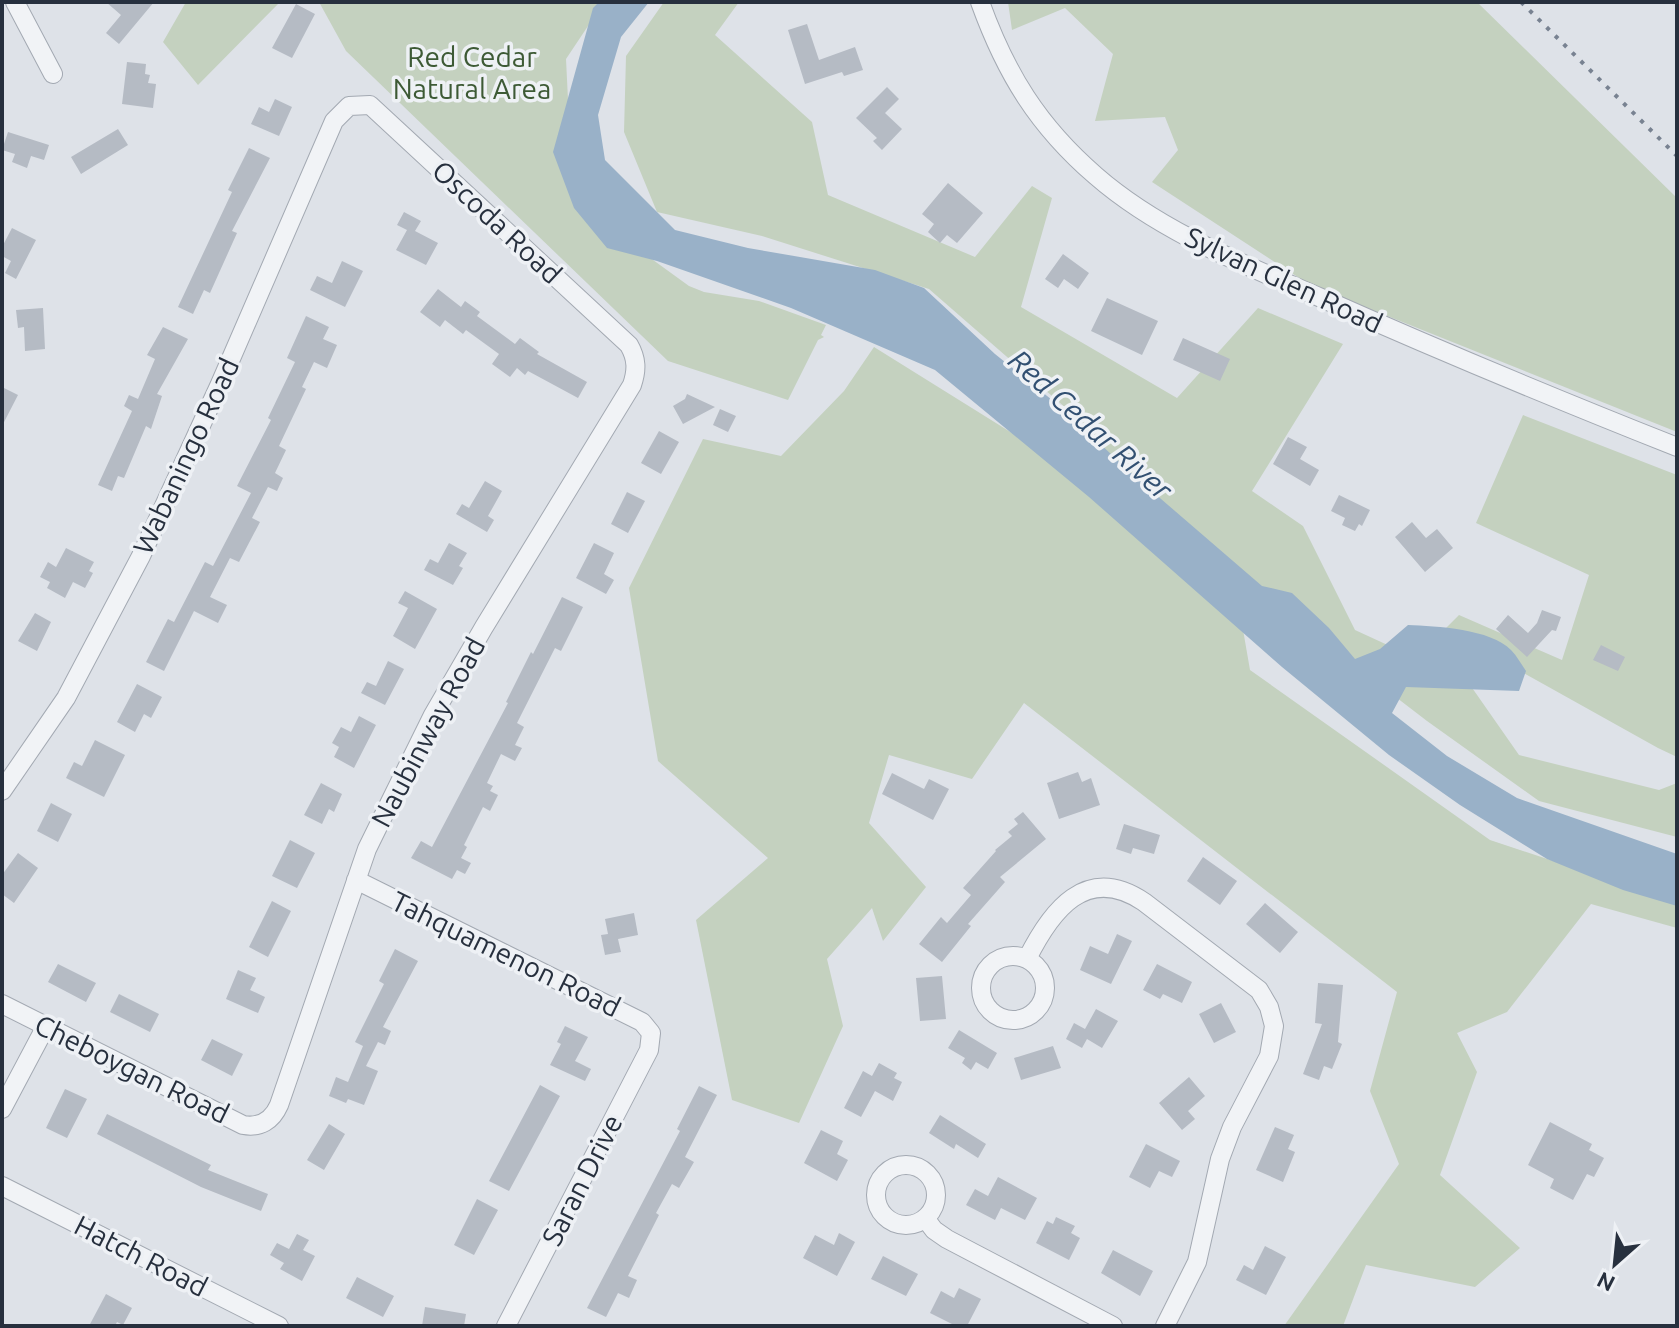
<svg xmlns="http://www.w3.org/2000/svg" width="1679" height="1328" viewBox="0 0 1679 1328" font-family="Ubuntu,sans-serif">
<rect width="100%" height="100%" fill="#dee2e8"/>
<path fill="#c4d1bf" d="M186 2H280L198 85 163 42Z
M319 2H604L566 59 573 202 689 286 704 292 759 301 826 325 821 335 824 337 818 340 788 400 668 361 346 51Z
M664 2H739L715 35 812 122 828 195 975 257 1032 186 1052 198 1021 307 1177 398 1258 308 1343 344 1252 491 1303 526 1355 630 1468 682 1519 755 1659 790 1677 783V837L1539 801 1427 721 1233 572 1250 670 1490 840 1677 902V928L1591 904 1507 1012 1457 1033 1477 1072 1440 1175 1520 1248 1475 1287 1366 1265 1343 1326H1284L1399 1164 1370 1091 1397 992 1024 703 972 779 889 755 869 823 926 887 883 941 872 908 827 959 843 1026 799 1123 732 1100 696 920 768 858 658 761 629 588 703 439 781 456 844 391 874 347 1012 433 1090 429 929 289 762 236 657 212 624 132 626 56Z
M1008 2H1477L1677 198V432L1310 285 1152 182 1178 150 1165 117 1095 121 1113 54 1065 8 1012 30Z
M1523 415 1677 475V757L1658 748 1445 629 1459 615 1562 660 1589 575 1476 523Z"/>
<path fill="#99b1c8" d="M599 2H649L621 37 598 115 605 160 675 230 748 248 875 270 924 288 995 354 1057 404 1139 480 1262 586 1292 593 1329 628 1355 659 1380 649 1408 625C1436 626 1491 629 1511 650 1517 656 1521 664 1526 671L1519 691 1406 687 1392 713 1447 756 1517 798 1677 854V906L1623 890 1547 859 1460 805 1389 755 1282 667 1089 497 935 370 791 308 657 261 607 248 574 208 553 152 593 8Z"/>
<path fill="#b5bbc4" d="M106 2H154L119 44 106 33 121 15Z
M296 4 315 14 292 58 272 48Z
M807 24 819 60 855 47 863 70 844 76 842 72 805 84 788 30Z
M127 62 146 64 145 74 150 75 148 83 156 84 153 108 122 104Z
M887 87 899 99 885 113 902 129 882 150 873 141 877 138 856 118Z
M275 99 292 107 279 136 251 124 259 107 269 112Z
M118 129 128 145 81 174 71 157Z
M8 132 49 145 44 160 31 156 27 168 12 162 15 154 2 150Z
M249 148 270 158 232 231 237 233 210 293 204 290 193 314 178 307 232 192 228 190Z
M948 183 983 213 957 243 947 235 940 243 928 232 934 224 922 214Z
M404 212 421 221 415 231 438 243 426 265 396 250 407 230 397 225Z
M12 228 36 240 16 279 5 273 11 261 2 256V247Z
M1063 254 1089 273 1078 289 1064 279 1058 288 1045 279Z
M342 261 363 271 345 307 310 290 317 276 332 283Z
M438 289 461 307 465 301 480 312 477 316 515 344 520 338 539 352 537 354 587 382 578 398 528 371 525 375 517 368 510 377 492 364 499 354 466 330 463 334 445 320 440 327 420 312Z
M1107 298 1158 321 1142 355 1091 331Z
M43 308 45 349 25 351 24 327 18 328 16 310Z
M306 316 329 327 323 339 337 345 327 368 314 362 302 387 306 389 279 446 286 450 275 473 283 478 277 491 268 487 252 518 260 522 239 562 230 558 210 597 227 605 218 623 194 611 164 671 146 662 168 619 174 622 205 562 213 566 251 493 237 486 271 420 268 418 295 362 287 358Z
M163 327 188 339 157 394 162 396 151 429 146 426 124 478 118 476 112 491 98 485 132 411 124 406 129 395 138 399 155 359 147 355Z
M1183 338 1230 359 1220 381 1173 360Z
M2 387 18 395 2 426Z
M687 394 715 407 683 424 673 406 685 399Z
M720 409 736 416 728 432 713 425Z
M659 431 679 442 661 474 641 463Z
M1288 437 1307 447 1300 459 1319 470 1310 486 1273 464Z
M485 481 502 491 488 516 494 520 487 532 456 514 462 504 469 508Z
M627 492 645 501 628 533 611 524Z
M1339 495 1370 510 1362 526 1359 524 1355 531 1342 525 1345 518 1331 511Z
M1412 522 1426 538 1437 529 1453 548 1425 572 1395 537Z
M449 543 467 553 459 566 463 568 453 585 424 570 430 559 438 563Z
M594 543 614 553 604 574 614 580 606 594 576 578Z
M66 548 94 562 89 571 93 573 85 588 73 582 65 598 47 588 50 582 40 577 48 562 56 567Z
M405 591 437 609 415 649 393 636 408 608 398 603Z
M562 597 583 607 561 651 555 648 517 723 524 727 515 745 522 748 515 761 501 754 487 783 493 786 490 791 498 795 490 811 483 807 464 845 467 847 461 858 471 863 465 874 457 870 452 879 411 858 421 841 432 847 508 703 506 702 531 652 533 654Z
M1542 610 1561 617 1556 631 1552 630 1527 657 1496 629 1508 615 1528 633 1537 623Z
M35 613 51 622 37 651 18 641Z
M1601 645 1625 657 1618 671 1593 660Z
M388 661 404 669 385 705 361 693 367 682 376 686Z
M137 684 162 697 151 718 144 714 135 732 117 722Z
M359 716 376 725 354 768 334 757 339 747 332 743 341 727 351 732Z
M95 740 125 755 104 797 66 778 74 762 82 766Z
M1078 772 1082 782 1091 778 1100 805 1059 819 1047 783Z
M892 773 924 789 929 779 949 789 933 820 882 794Z
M321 783 342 794 334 812 329 809 322 824 304 815Z
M51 803 72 814 58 842 37 831Z
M1023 812 1046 839 1000 877 1005 882 968 924 971 926 942 962 919 944 941 917 947 923 971 895 963 888 996 851 995 850 1012 836 1008 832 1018 824 1014 819Z
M1124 824 1160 835 1154 854 1133 848 1131 854 1116 849Z
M290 840 315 853 297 888 272 876Z
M18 853 38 868 14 903 2 894V875Z
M1203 857 1237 881 1220 905 1187 881Z
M272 901 291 911 268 957 249 947Z
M1265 903 1298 932 1280 953 1246 924Z
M634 913 638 935 618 939 621 952 605 955 601 935 608 934 605 919Z
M1117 934 1132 941 1111 984 1080 970 1090 946 1108 954Z
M395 949 418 961 383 1027 391 1031 385 1045 378 1042 366 1066 378 1071 364 1105 348 1099 346 1103 329 1096 336 1077 348 1082 363 1046 355 1042 384 984 379 981Z
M58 964 96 983 86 1002 48 982Z
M1157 964 1192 982 1182 1003 1163 994 1160 999 1143 990Z
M238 970 256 978 250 990 265 997 258 1013 226 999Z
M942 976 946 1019 920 1021 916 978Z
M1318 983 1343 985 1338 1042 1342 1044 1332 1069 1324 1066 1319 1080 1303 1074 1322 1024 1315 1023Z
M119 994 159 1014 150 1032 110 1012Z
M1221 1003 1236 1032 1214 1043 1199 1014Z
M1096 1009 1118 1021 1102 1048 1087 1039 1082 1048 1066 1039 1074 1023 1085 1029Z
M565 1026 588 1037 575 1061 591 1069 585 1081 550 1065 561 1044 557 1042Z
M959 1030 997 1053 988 1069 976 1062 971 1070 962 1063 965 1058 948 1048Z
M212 1039 243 1054 232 1076 201 1060Z
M1053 1046 1061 1068 1021 1080 1014 1058Z
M879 1063 897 1073 894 1078 902 1082 893 1101 875 1091 861 1117 844 1108 863 1071 872 1076Z
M1189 1077 1205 1096 1188 1111 1195 1119 1182 1130 1159 1103Z
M540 1085 560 1096 509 1191 489 1181Z
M699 1086 717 1095 685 1157 694 1162 679 1188 672 1184 656 1213 659 1215 628 1276 637 1280 629 1298 618 1293 606 1317 587 1308 680 1131 677 1129Z
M65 1089 87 1099 67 1138 46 1128Z
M107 1114 211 1165 208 1170 268 1194 261 1211 201 1187 97 1134Z
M940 1115 986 1144 978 1158 956 1144 954 1149 929 1133Z
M1550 1122 1592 1144 1589 1150 1604 1158 1594 1177 1587 1174 1573 1200 1550 1188 1554 1179 1528 1165Z
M329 1124 345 1134 324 1170 307 1160Z
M1275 1127 1294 1135 1288 1149 1295 1152 1283 1182 1256 1170Z
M821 1130 843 1141 837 1154 848 1160 837 1181 804 1163Z
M1146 1144 1180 1161 1172 1177 1159 1171 1150 1188 1129 1177Z
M998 1177 1037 1198 1025 1220 1001 1208 995 1220 966 1205 975 1189 988 1196Z
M477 1199 498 1210 474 1255 454 1245Z
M1056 1217 1075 1226 1071 1233 1080 1238 1069 1260 1036 1243 1047 1221 1053 1224Z
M839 1233 855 1242 837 1276 803 1258 815 1235 834 1245Z
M297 1234 309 1240 303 1250 315 1256 302 1281 280 1269 284 1263 270 1255 277 1243 289 1249Z
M1265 1246 1286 1257 1266 1295 1236 1280 1244 1265 1253 1270Z
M1113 1250 1153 1271 1140 1296 1101 1273Z
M883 1256 918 1274 906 1296 871 1279Z
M357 1277 394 1296 383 1317 346 1298Z
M959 1288 981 1299 967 1326H956L930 1313 941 1291 954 1298Z
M106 1294 132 1308 123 1325 117 1322 115 1326H89Z
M425 1307 466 1314 464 1326H422Z"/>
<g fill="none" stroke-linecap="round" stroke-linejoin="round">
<g stroke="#a3a9b2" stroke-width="20">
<path id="minor" d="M15 2 53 74
M980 2C1006 74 1038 126 1096 176 1159 231 1243 264 1319 297 1438 350 1556 399 1677 447
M2 791 66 698 141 556 220 384 334 121 349 106 370 105 629 345C637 359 637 370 632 385L484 627 433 715 394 794 367 849 279 1105C272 1121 260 1128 243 1125L2 1004
M356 880 642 1022 651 1033 649 1050 506 1326
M981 988a32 32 0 1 1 64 0a32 32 0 1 1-64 0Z
M1027 959C1051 911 1086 863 1144 902L1259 990 1269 1007 1274 1026 1269 1056 1232 1127 1220 1159 1197 1262 1165 1326
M2 1109 46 1026
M876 1195a30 30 0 1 1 60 0a30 30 0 1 1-60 0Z
M2 1186 279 1326
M925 1218 934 1230 947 1239 1113 1326"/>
</g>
<use href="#minor" stroke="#f1f3f6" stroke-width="18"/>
<path stroke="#788291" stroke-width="4" stroke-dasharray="4 8" stroke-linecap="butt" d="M1521 2 1677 156"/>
</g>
<g text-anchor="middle" stroke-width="7" stroke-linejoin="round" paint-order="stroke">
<g font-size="28" fill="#3d5a35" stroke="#eef1f5">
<text x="472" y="67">Red Cedar<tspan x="472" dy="32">Natural Area</tspan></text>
</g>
<g font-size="28" fill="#27303e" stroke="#eef1f5">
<text transform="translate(497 222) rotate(43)" y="10">Oscoda Road</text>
<text transform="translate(1284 280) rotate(25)" y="10">Sylvan Glen Road</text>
<text transform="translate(186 456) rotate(-65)" y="10">Wabaningo Road</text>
<text transform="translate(428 732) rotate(-62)" y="10">Naubinway Road</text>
<text transform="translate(506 954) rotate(26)" y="10">Tahquamenon Road</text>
<text transform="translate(132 1069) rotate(26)" y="10">Cheboygan Road</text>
<text transform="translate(582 1180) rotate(-63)" y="10">Saran Drive</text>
<text transform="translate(141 1256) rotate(27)" y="10">Hatch Road</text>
</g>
<g font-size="30" font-style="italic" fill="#325072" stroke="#eef1f5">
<text transform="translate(1090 425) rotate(42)" y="10">Red Cedar River</text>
</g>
</g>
<rect width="1679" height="1328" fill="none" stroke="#27303e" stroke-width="8"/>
<g transform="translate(1615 1264) rotate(207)" stroke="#eef1f5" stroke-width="6" paint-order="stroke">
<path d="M0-6L14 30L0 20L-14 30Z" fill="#27303e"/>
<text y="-12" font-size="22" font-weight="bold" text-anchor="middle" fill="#27303e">N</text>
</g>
</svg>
